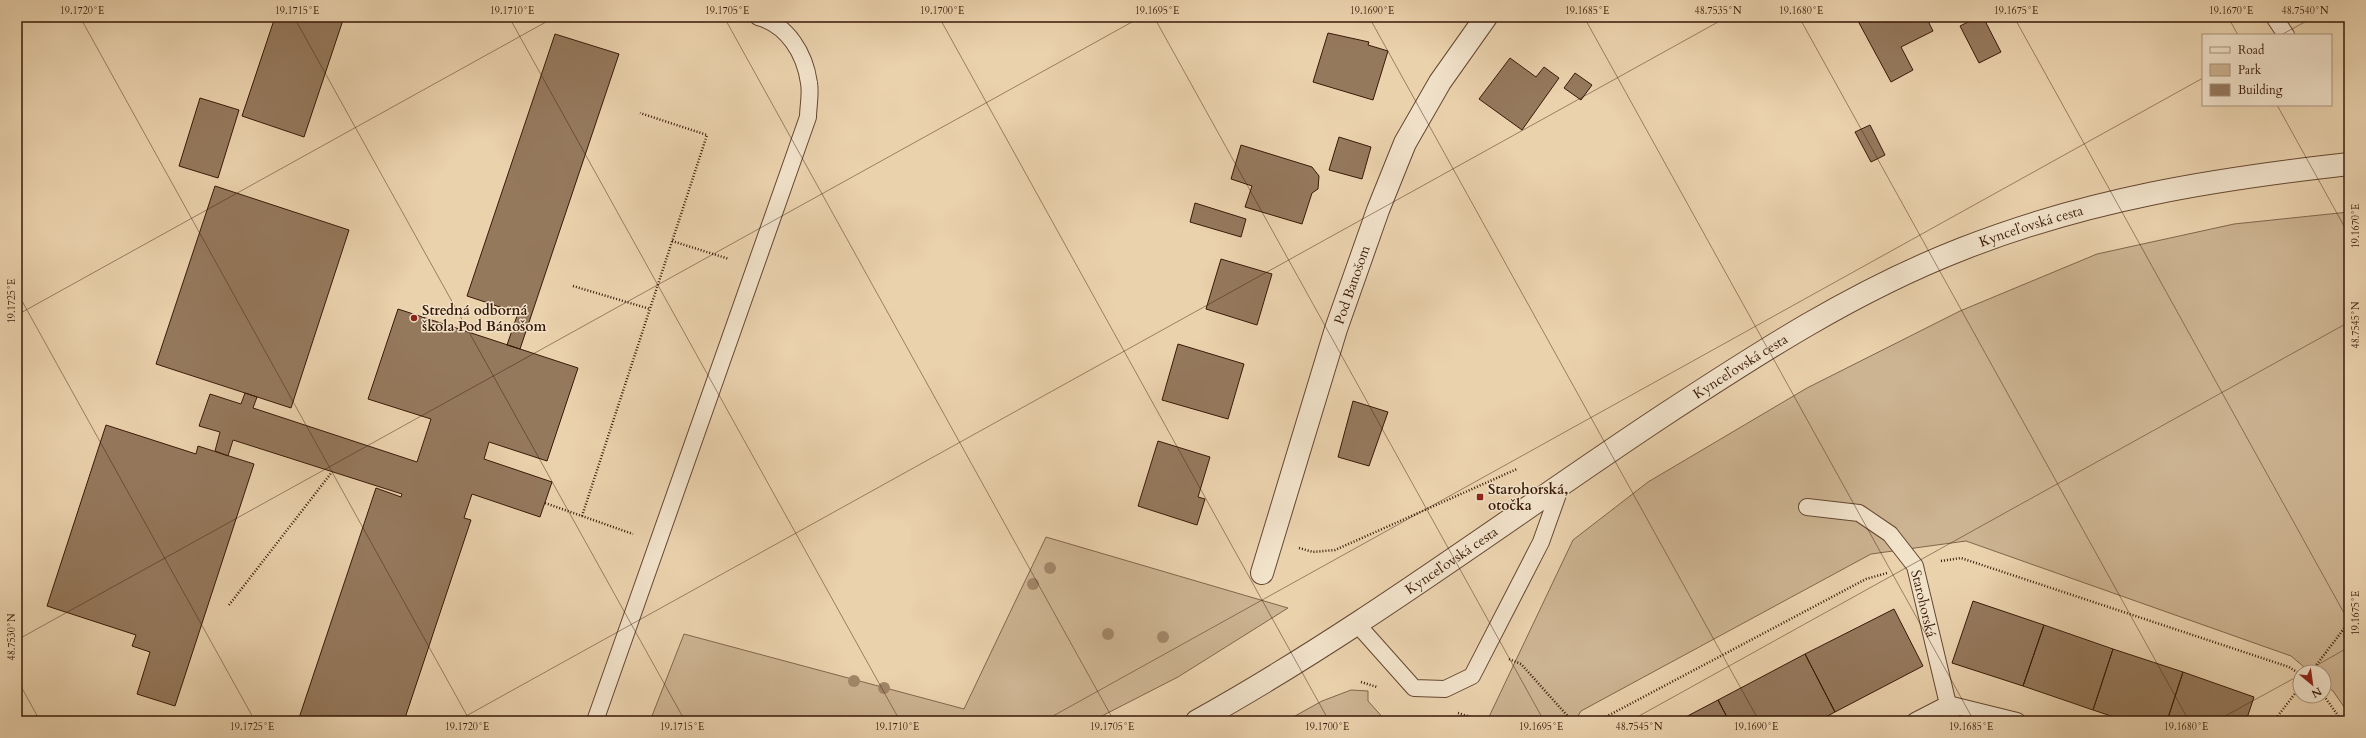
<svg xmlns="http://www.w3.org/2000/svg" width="2366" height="738" viewBox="0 0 2366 738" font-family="Cardo,serif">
<rect width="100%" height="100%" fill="#ead2ad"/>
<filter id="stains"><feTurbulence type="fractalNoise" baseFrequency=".005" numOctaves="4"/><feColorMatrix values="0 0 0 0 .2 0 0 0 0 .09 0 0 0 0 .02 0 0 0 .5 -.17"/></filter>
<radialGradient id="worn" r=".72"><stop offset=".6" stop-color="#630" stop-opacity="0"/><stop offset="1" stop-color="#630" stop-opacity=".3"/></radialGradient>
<path fill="#ccb391" stroke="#82664c" d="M2349 212V714L2333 691 2324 684V672H2310L2291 656 1966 541 1871 554 1581 711 1575 721H1487L1573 540 1648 482 1807 388 1960 311 2097 254 2234 224Z
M1046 537 1288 608 1178 677 1092 721H650L684 634 964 709Z
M1351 690 1368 691V701L1386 721H1286L1322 701Z"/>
<path fill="#95795d" stroke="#391907" d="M275 17H344L304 137 242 116Z
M1865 17H1926L1933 31 1901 47 1913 70 1891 82 1858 21Z
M1978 17H1983L2001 52 1979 63 1960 26Z
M1328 33 1369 42 1368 45 1388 51 1373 100 1313 82Z
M555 34 619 54 520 349 507 345 518 313 467 296Z
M1510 58 1536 77 1544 67 1559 78 1522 130 1479 99Z
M1575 73 1592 85 1581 100 1564 88Z
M200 98 239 110 218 178 179 166Z
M1870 125 1885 155 1871 162 1855 132Z
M1339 137 1371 147 1362 179 1329 170Z
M1241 145 1312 167 1319 176 1318 189 1312 193 1302 224 1245 207 1252 186 1231 179Z
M215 186 349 230 291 408 156 364Z
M1195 203 1246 219 1241 237 1190 222Z
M1221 259 1272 274 1257 325 1206 309Z
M398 309 578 368 547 461 489 442 484 459 552 482 540 517 472 494 464 518 471 520 404 721H298L376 488 401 497 402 494 233 440 228 456 215 451 220 432 199 426 210 394 241 404 245 393 257 397 253 408 417 462 431 419 368 399Z
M1178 344 1244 364 1228 419 1162 400Z
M1353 401 1388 412 1369 466 1338 457Z
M106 425 196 454 198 446 254 464 175 706 137 694 150 652 132 646 136 635 47 606Z
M1158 441 1210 457 1198 497 1205 499 1197 525 1138 506Z
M1973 601 2044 625 2023 686 1952 663Z
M1894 609 1923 666 1835 712 1805 654Z
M2044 625 2113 649 2093 710 2023 686Z
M2113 649 2183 672 2167 721H2126L2093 710Z
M1805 654 1835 712 1818 721H1729L1718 700Z
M2183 672 2254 697 2246 721H2167Z
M1718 700 1729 721H1678Z"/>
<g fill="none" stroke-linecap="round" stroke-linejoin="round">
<g stroke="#654730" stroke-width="18">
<g id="service">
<path d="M2274 17 2286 35"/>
<path id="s1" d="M1807 507 1859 513 1890 534 1915 566 1952 721"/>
<path d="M1357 624 1414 688 1445 689 1472 676 1541 542 1562 483"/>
<path d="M595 721 808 117C808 107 811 94 809 83 805 54 788 25 758 17"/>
<path d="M1915 721 1948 704 2017 721"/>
</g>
</g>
<g stroke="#654730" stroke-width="24">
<g id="minor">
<path id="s2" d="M1262 573 1336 329 1378 210 1405 143 1440 82 1486 17"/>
</g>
</g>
<g stroke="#654730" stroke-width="24">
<g id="tertiary">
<path id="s3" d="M1197 721C1359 631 1507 519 1661 417 1757 354 1854 291 1962 249 2089 199 2215 179 2349 164"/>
</g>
</g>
<path stroke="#391907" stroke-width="2.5" stroke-dasharray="1 2" stroke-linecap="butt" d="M672 241 729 259
M573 286 650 309
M545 503 633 534
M582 516 707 135 640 113
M1299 548 1313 552 1335 550 1517 469
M1941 561 1961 558 2289 667 2300 674
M229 605 332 472
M1509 659 1521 664 1572 721
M2311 672 2349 622
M1361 682 1377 687
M2324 696 2342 721
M1458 713 1480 720
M1598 721 1866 579 1887 573
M2274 721 2300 687"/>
<use href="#service" stroke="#f1e2ca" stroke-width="16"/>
<use href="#minor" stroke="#f1e2ca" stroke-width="22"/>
<use href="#tertiary" stroke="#f1e2ca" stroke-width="22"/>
</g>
<g fill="#a18668">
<circle cx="1050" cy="568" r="6"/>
<circle cx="1033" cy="584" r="6"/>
<circle cx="1108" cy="634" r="6"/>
<circle cx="1163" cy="637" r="6"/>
<circle cx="854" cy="681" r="6"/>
<circle cx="884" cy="688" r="6"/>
</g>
<path fill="none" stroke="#391907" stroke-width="1" stroke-opacity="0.45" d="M80 17 470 721M294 17 685 721M509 17 900 721M724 17 1114 721M939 17 1329 721M1154 17 1544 721M1369 17 1759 721M1584 17 1974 721M1799 17 2189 721M2014 17 2349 622M2228 17 2238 35M2281 35 2314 17M2277 105 2349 235M17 292 255 721M17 315 555 17M17 640 1141 17M2305 672 2349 647M17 679 40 721M457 721 1727 17M1044 721 2203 78M1630 721 2349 322M2216 721 2300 675"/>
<g fill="#8f2418" stroke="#f1e2ca" stroke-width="1.5">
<circle cx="414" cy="318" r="4"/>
<rect x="1476" y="493" width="8" height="8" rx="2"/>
</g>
<g text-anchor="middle" stroke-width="3" stroke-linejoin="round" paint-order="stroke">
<g font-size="14" fill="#391907" stroke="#f1e2ca">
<text dy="5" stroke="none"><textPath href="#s3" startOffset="973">Kynceľovská cesta</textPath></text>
<text dy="5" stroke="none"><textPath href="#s2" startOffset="302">Pod Banošom</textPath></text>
<text dy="5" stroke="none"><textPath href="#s3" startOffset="649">Kynceľovská cesta</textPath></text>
<text dy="5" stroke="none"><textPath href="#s3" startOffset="301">Kynceľovská cesta</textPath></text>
<text dy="5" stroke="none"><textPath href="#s1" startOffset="169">Starohorská</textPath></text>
</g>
<g font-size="14" font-weight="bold" fill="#391907" stroke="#f1e2ca" text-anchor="start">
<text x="422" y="315">Stredná odborná<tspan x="422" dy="16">škola Pod Bánošom</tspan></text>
<text x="1488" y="494">Starohorská,<tspan x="1488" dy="16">otočka</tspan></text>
</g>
</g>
<rect width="2366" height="738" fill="none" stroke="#ead2ad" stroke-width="44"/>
<rect x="2202" y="34" width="130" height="72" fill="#f1e2ca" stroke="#a7927c"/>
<rect x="2210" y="47" width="20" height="6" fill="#f1e2ca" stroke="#a7927c"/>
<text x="2238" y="54" font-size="12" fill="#391907">Road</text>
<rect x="2210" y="64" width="20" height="12" fill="#ccb391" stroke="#a7927c"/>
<text x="2238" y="74" font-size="12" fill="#391907">Park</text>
<rect x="2210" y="84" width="20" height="12" fill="#95795d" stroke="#a7927c"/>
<text x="2238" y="94" font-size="12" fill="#391907">Building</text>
<g transform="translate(2312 684) rotate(151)"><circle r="19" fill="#f1e2ca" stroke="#a7927c"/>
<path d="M0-3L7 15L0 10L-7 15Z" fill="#8f2418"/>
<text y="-6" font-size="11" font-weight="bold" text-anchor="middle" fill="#391907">N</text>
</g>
<rect x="22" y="22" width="2322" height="694" fill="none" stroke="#391907" stroke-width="1.5"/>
<g font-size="10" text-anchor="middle" fill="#391907">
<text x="82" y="14">19.1720°E</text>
<text x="297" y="14">19.1715°E</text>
<text x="512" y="14">19.1710°E</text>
<text x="727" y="14">19.1705°E</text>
<text x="942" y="14">19.1700°E</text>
<text x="1157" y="14">19.1695°E</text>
<text x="1372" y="14">19.1690°E</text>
<text x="1587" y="14">19.1685°E</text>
<text x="1718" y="14">48.7535°N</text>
<text x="1801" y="14">19.1680°E</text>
<text x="2016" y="14">19.1675°E</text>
<text x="2231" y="14">19.1670°E</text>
<text x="2305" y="14">48.7540°N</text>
<text transform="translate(2355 226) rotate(-90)" y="4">19.1670°E</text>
<text transform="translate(11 301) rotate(-90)" y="4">19.1725°E</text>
<text transform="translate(2355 325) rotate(-90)" y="4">48.7545°N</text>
<text transform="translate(2355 613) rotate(-90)" y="4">19.1675°E</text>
<text transform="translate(11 637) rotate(-90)" y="4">48.7530°N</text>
<text x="252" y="730">19.1725°E</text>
<text x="467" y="730">19.1720°E</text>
<text x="682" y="730">19.1715°E</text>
<text x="897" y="730">19.1710°E</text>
<text x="1112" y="730">19.1705°E</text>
<text x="1327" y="730">19.1700°E</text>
<text x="1541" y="730">19.1695°E</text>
<text x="1639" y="730">48.7545°N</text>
<text x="1756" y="730">19.1690°E</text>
<text x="1971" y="730">19.1685°E</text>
<text x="2186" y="730">19.1680°E</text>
</g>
<rect width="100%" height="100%" filter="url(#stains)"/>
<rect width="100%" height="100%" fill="url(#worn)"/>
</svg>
